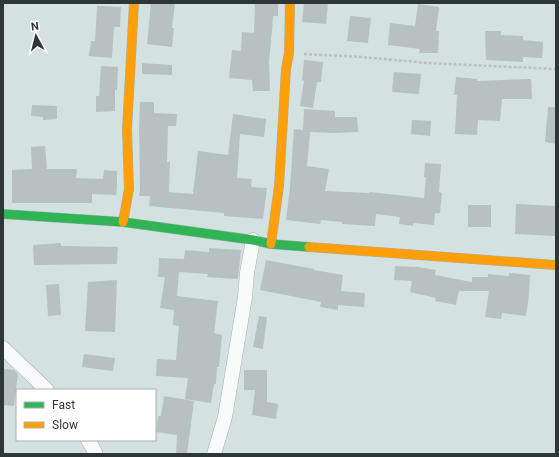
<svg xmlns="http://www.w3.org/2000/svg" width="559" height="457" viewBox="0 0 559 457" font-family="Roboto,sans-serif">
<rect width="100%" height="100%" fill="#d4e1e1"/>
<path fill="#b7c1c1" d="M151 3H175L172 28H174L172 47 147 44Z
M255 3H278V16H273L272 31 269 61 270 91H253L252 80 229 78 232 50 241 51 242 32 254 33Z
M304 3H328L326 24 302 22Z
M418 4 439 7 436 31H439L438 53H419L420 49 388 45 390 23 415 26Z
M97 6 121 7 120 27H114L112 58 89 56 91 41H95Z
M350 16 371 18 368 43 347 41Z
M485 31H501V35L523 36V40L543 42 542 58 523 57V62L486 60Z
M304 60 323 62 321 82H317L313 108 300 106 304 81 302 80Z
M142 63 172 65V75L142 74Z
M101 66 118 67 117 90H115V111L96 112V96H99Z
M394 72 421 74 419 94 392 92Z
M456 77 477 79V81L531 79 532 99H502L500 121 478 120 477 135 455 134 457 95H454Z
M140 102H154V113L177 114 176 126H168L167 162H170L169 192 193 194 198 151 228 155 233 114 266 119 264 137 240 134 237 178 252 179 251 187 267 188 263 219 224 216V213L149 206 150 196H139L140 189 139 129Z
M32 105 57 106V119L43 120V117L31 116Z
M548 107H556V144L545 142Z
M304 109 335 111V117H357L358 132 334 133 310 132 307 166 329 169 325 191 369 193V192L424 198 426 177H424L425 163 441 164 439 192 442 193 440 213H435L434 225 413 223V226L399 224 400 217 376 214 375 226 342 224V222L321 220 320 224 286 220 290 187 294 129 303 130Z
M412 120 431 121 430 136 411 134Z
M45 146 47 169H77L76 178 103 179 104 170 117 171V188L116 195 92 194V203H12V170L32 169 31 147Z
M516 204 556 206V236L515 234Z
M468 205H491V227H468Z
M61 243V246L118 247 117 264 34 265 33 245Z
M209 248 241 250 238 279 207 277 208 274 179 272 177 296 218 301 214 333 222 335 219 367H217L216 384H214L211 403 185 399 188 378 156 376 157 359 176 360 179 326 173 325 174 310 160 308 165 277H158L159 258 184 259 185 250 209 252Z
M266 260 314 269V270L343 275 341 291 365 293 364 307 338 305V310L320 307 321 302 260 290Z
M395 266 418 267 436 270 435 275 472 282V277H488V274L509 276V273L530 275 529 295 526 316 502 313 501 319 485 317 489 291H459L456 305 435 301 436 298 410 292 412 281 394 280Z
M117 280 115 332 85 331 88 282Z
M59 284 61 315 48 316 46 285Z
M259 316 267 317 263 349 253 347Z
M84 354 115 358 113 371 82 367Z
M3 369 14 370 18 374 14 406 3 405Z
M244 370H267V402L278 404 276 419 252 415 255 390H244Z
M164 396 194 401 187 454H176L177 435 156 432 158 416H161Z"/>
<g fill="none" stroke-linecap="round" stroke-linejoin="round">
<g stroke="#a7b1b1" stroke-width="15">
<path id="street" d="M3 348 47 390
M88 440 95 452V454
M214 454 225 417 245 297 247 273 253 240"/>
</g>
<g stroke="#a7b1b1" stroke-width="10">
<path id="fast" d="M3 214 123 222 253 240 271 244 309 247"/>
</g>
<g stroke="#a7b1b1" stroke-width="10">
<path id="slow" d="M123 222 129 189 127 129 134 3
M271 244 279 186 286 69 289 53 290 3
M309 247 556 265"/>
</g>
<path stroke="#bdc1c1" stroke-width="2.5" stroke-dasharray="3 2" stroke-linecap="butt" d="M304 54 362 57 427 63 556 69"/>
<use href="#street" stroke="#f9fafa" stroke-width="14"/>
<use href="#fast" stroke="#30b455" stroke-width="9"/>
<use href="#slow" stroke="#ff9f0a" stroke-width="9"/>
</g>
<rect width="559" height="457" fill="none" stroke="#2e3737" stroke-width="8"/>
<rect x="16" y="389" width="140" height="52" fill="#ffffff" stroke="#abafaf"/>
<rect x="24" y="402" width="20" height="6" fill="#30b455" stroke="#abafaf"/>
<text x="52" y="409" font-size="12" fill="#2e3737">Fast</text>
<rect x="24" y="422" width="20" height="6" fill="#ff9f0a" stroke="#abafaf"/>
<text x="52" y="429" font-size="12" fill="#2e3737">Slow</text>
<g transform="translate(36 36) rotate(353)" stroke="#ffffff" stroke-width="3" paint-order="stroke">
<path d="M0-3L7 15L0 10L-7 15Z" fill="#2e3737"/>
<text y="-6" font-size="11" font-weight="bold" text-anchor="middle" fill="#2e3737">N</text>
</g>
</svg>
